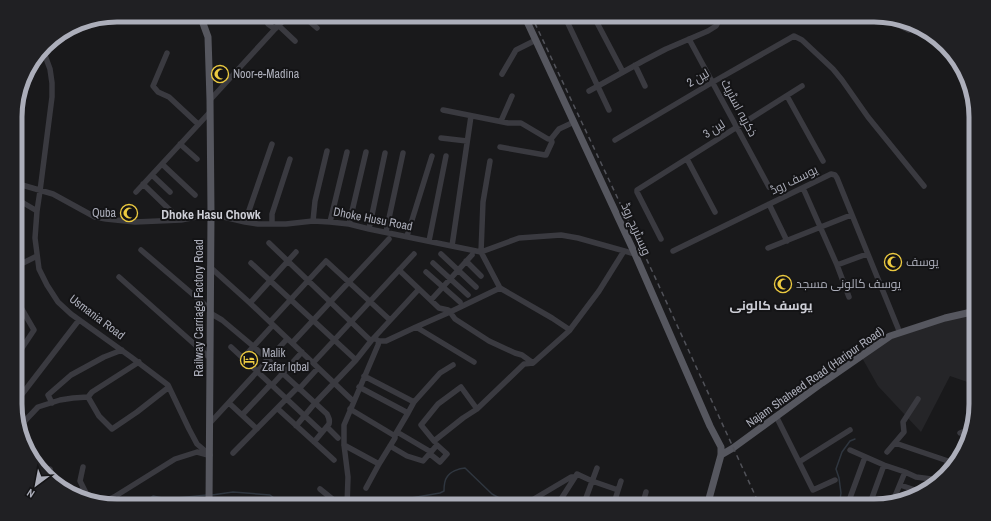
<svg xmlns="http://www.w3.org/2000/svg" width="991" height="521" viewBox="0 0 991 521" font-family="'Archivo Narrow',Cairo,sans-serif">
<rect width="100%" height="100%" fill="#19191b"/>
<path fill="#252528" d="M976 311V385L950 376 921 432 878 386 861 356 890 336Z"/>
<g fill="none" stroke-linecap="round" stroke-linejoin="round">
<path stroke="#2f363f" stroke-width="1.5" d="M212 495 233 492 270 495 285 506
M140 506 153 496 167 499 207 495
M394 506 411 498 440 493 444 491C444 487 444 481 447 477 450 472 459 468 465 468L492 494 514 506
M839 506 841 493 839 478 836 469 842 452 850 441 855 439"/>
<path stroke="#3a3a40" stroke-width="5.5" d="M263 15 268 24 275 29
M302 15 317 28
M564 15 609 110
M593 15 623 72
M879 16 909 30 912 29 916 25
M278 25 295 41
M689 39 769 187
M43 50 50 69 52 83V97L40 191 37 211 35 238 39 269 47 285 58 302 71 314 131 357 168 385 189 429 197 444 210 455
M43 50 57 43 67 35
M167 53 153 86 158 92 169 97 198 124
M635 65 645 86
M502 74 516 50 536 40
M589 91 643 61 666 49 708 31 716 26 722 15
M787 96 823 161
M210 100 275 29 289 15
M443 110 508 123H521L548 139H551
M501 121 512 96
M441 138 467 141
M615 140 713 82 794 36 802 40 833 69 842 80 868 117 924 186
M180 144 197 159
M500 147 545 155H546L552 142 551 139 559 129 574 122
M687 159 715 212
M162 164 195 195
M152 175 170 192
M15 183 53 194 84 211 95 217 106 219 135 222 181 220 211 214 245 222 258 224H286L313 221 330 222 349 224 369 229 481 252 519 238 561 235 578 238 635 254
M143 184 172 212
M803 188 837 265 849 297
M136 192 210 112
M15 198 37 211
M769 204 787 241
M313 221 315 201 327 151
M245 222 272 144
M330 222 347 152
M272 224V214L290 159
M349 224 366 152
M369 229 385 153
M386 232 403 153
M407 236 432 156
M661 239 637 192V190L802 86
M429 241 446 156
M269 243 371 341
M452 246 471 116
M768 248 851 215
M141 250 210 309
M673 251 831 174 835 175 837 178 900 333
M441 254 476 287
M466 261 481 276
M251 263 356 360
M433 263 468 295
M837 265 867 254
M210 267 250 303 353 401
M16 269 21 264 37 256
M399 270 439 308 448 310 450 312 500 288 481 252 483 202 490 161
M426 272 460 302
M119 277 210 358
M500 288 552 318 570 330
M16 299 34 330 16 357
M431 300 472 255
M250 303 296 252
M210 313 222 320 253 346 327 414C329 418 330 420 329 424L314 442
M270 322 326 261 390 320
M416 327 450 312 455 319 489 341 515 353 522 355 533 363
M16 339 24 345
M379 341H386L416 327 474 362
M292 343 389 239
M231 347 322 432
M243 358 273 325
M139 362 92 392 88 397 99 416 112 429 137 412 169 387
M313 363 414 254
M364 376 414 402 408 413
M272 385 302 352
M359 387 408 413 395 435
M975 387 976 389
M299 389 318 368
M16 402 79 320
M414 402 440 373 453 365
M52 403 48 395 71 375 104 357 122 350
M229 403 257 429
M278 409 334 460
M350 409 395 436V438L379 464
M477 409 461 387 438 404 421 425 434 441 463 418 477 409 524 364 533 363 569 331 599 291 624 251
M242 415 271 384
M776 416 813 490 835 480
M210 423 287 339
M20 426 38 407 60 400 73 398 88 397
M296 426 315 403 356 360 371 341 419 289
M327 427 338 438
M960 433 970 429
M895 443 948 461 944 472H946
M344 445 379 464 366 488
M390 446 407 456 423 461 431 452 397 432
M850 450 884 465 905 472
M887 452 904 432 903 422 918 399
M233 453 298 387
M430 454 440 462 447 454 437 445 431 452
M799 462 850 430
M83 467 80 481 89 499
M44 472 50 469 53 480
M900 485 921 492
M320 489 341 506
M71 495 84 489
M893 501 905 472 916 477 939 480
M102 502 114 497 175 459 197 452 208 455
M347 506 348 477 344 445V425L378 345 379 341 374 338
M522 506 571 477H575
M558 506 561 499 577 474 592 481 618 490
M583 506 597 468
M613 506 621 481
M642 506 646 492
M675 506V505
M847 506 865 457
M869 506 884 465"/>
<path stroke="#56575f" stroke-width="7" d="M200 15 208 37 210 100 211 214 209 506
M524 15 635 254 710 426 721 447V455L707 506
M721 455 733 448 822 383 890 336 945 318 976 311"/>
<path stroke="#515259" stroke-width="1.5" stroke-dasharray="5 4" stroke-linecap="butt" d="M531 15 654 275 760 506"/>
</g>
<defs>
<g id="mosque-ring" transform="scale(0.9)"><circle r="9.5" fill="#141416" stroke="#ecca40" stroke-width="1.5"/><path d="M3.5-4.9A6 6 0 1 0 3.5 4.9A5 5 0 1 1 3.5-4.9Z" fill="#ecca40"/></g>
<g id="hotel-ring" transform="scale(0.9)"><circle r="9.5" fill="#141416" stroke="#ecca40" stroke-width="1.5"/><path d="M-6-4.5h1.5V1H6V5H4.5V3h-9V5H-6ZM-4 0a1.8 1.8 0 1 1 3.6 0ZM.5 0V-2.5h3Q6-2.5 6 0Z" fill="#ecca40"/></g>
</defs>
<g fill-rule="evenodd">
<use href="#mosque-ring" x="220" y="74"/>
<use href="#mosque-ring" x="129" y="213"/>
<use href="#mosque-ring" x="893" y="262"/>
<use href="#mosque-ring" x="783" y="284"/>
<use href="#hotel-ring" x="249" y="360"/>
</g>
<g text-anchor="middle" stroke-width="4" stroke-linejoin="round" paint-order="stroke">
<g font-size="12" fill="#acaeba" stroke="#141416" text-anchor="start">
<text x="233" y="78">Noor-e-Madina</text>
<text x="116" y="217" text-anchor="end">Quba</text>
<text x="906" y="266">یوسف</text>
<text x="796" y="288">یوسف کالونی مسجد</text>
<text x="262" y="357">Malik<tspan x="262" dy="14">Zafar Iqbal</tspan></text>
</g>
<g font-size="12" fill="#acaeba" stroke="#141416">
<text transform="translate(698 78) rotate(-30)" y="4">لین 2</text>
<text transform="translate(739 108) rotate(62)" y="4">ذکریہ اسٹریٹ</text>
<text transform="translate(714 129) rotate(-32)" y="4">لین 3</text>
<text transform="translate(794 180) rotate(-26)" y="4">یوسف روڈ</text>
<text transform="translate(373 219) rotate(11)" y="4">Dhoke Husu Road</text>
<text transform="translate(636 229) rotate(66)" y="4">ویسٹریج روڈ</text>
<text transform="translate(199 308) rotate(-90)" y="4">Railway Carriage Factory Road</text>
<text transform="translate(97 317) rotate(37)" y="4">Usmania Road</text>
<text transform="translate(815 377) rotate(-35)" y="4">Najam Shaheed Road (Haripur Road)</text>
</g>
<g font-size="13" font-weight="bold" fill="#cdced6" stroke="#141416">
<text x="211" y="219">Dhoke Hasu Chowk</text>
<text x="771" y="310">یوسف کالونی</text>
</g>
</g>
<path d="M0 0H991V521H0ZM117 22H874A95 95 0 0 1 969 117V404A95 95 0 0 1 874 499H117A95 95 0 0 1 22 404V117A95 95 0 0 1 117 22Z" fill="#202023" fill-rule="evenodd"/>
<path fill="none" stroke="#acaeba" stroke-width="5" d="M117 22H874A95 95 0 0 1 969 117V404A95 95 0 0 1 874 499H117A95 95 0 0 1 22 404V117A95 95 0 0 1 117 22Z"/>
<g transform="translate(36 485) rotate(212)" stroke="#141416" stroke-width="3" paint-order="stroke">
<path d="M0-3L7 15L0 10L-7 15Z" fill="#acaeba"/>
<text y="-6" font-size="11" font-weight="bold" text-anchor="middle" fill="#acaeba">N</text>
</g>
</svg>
